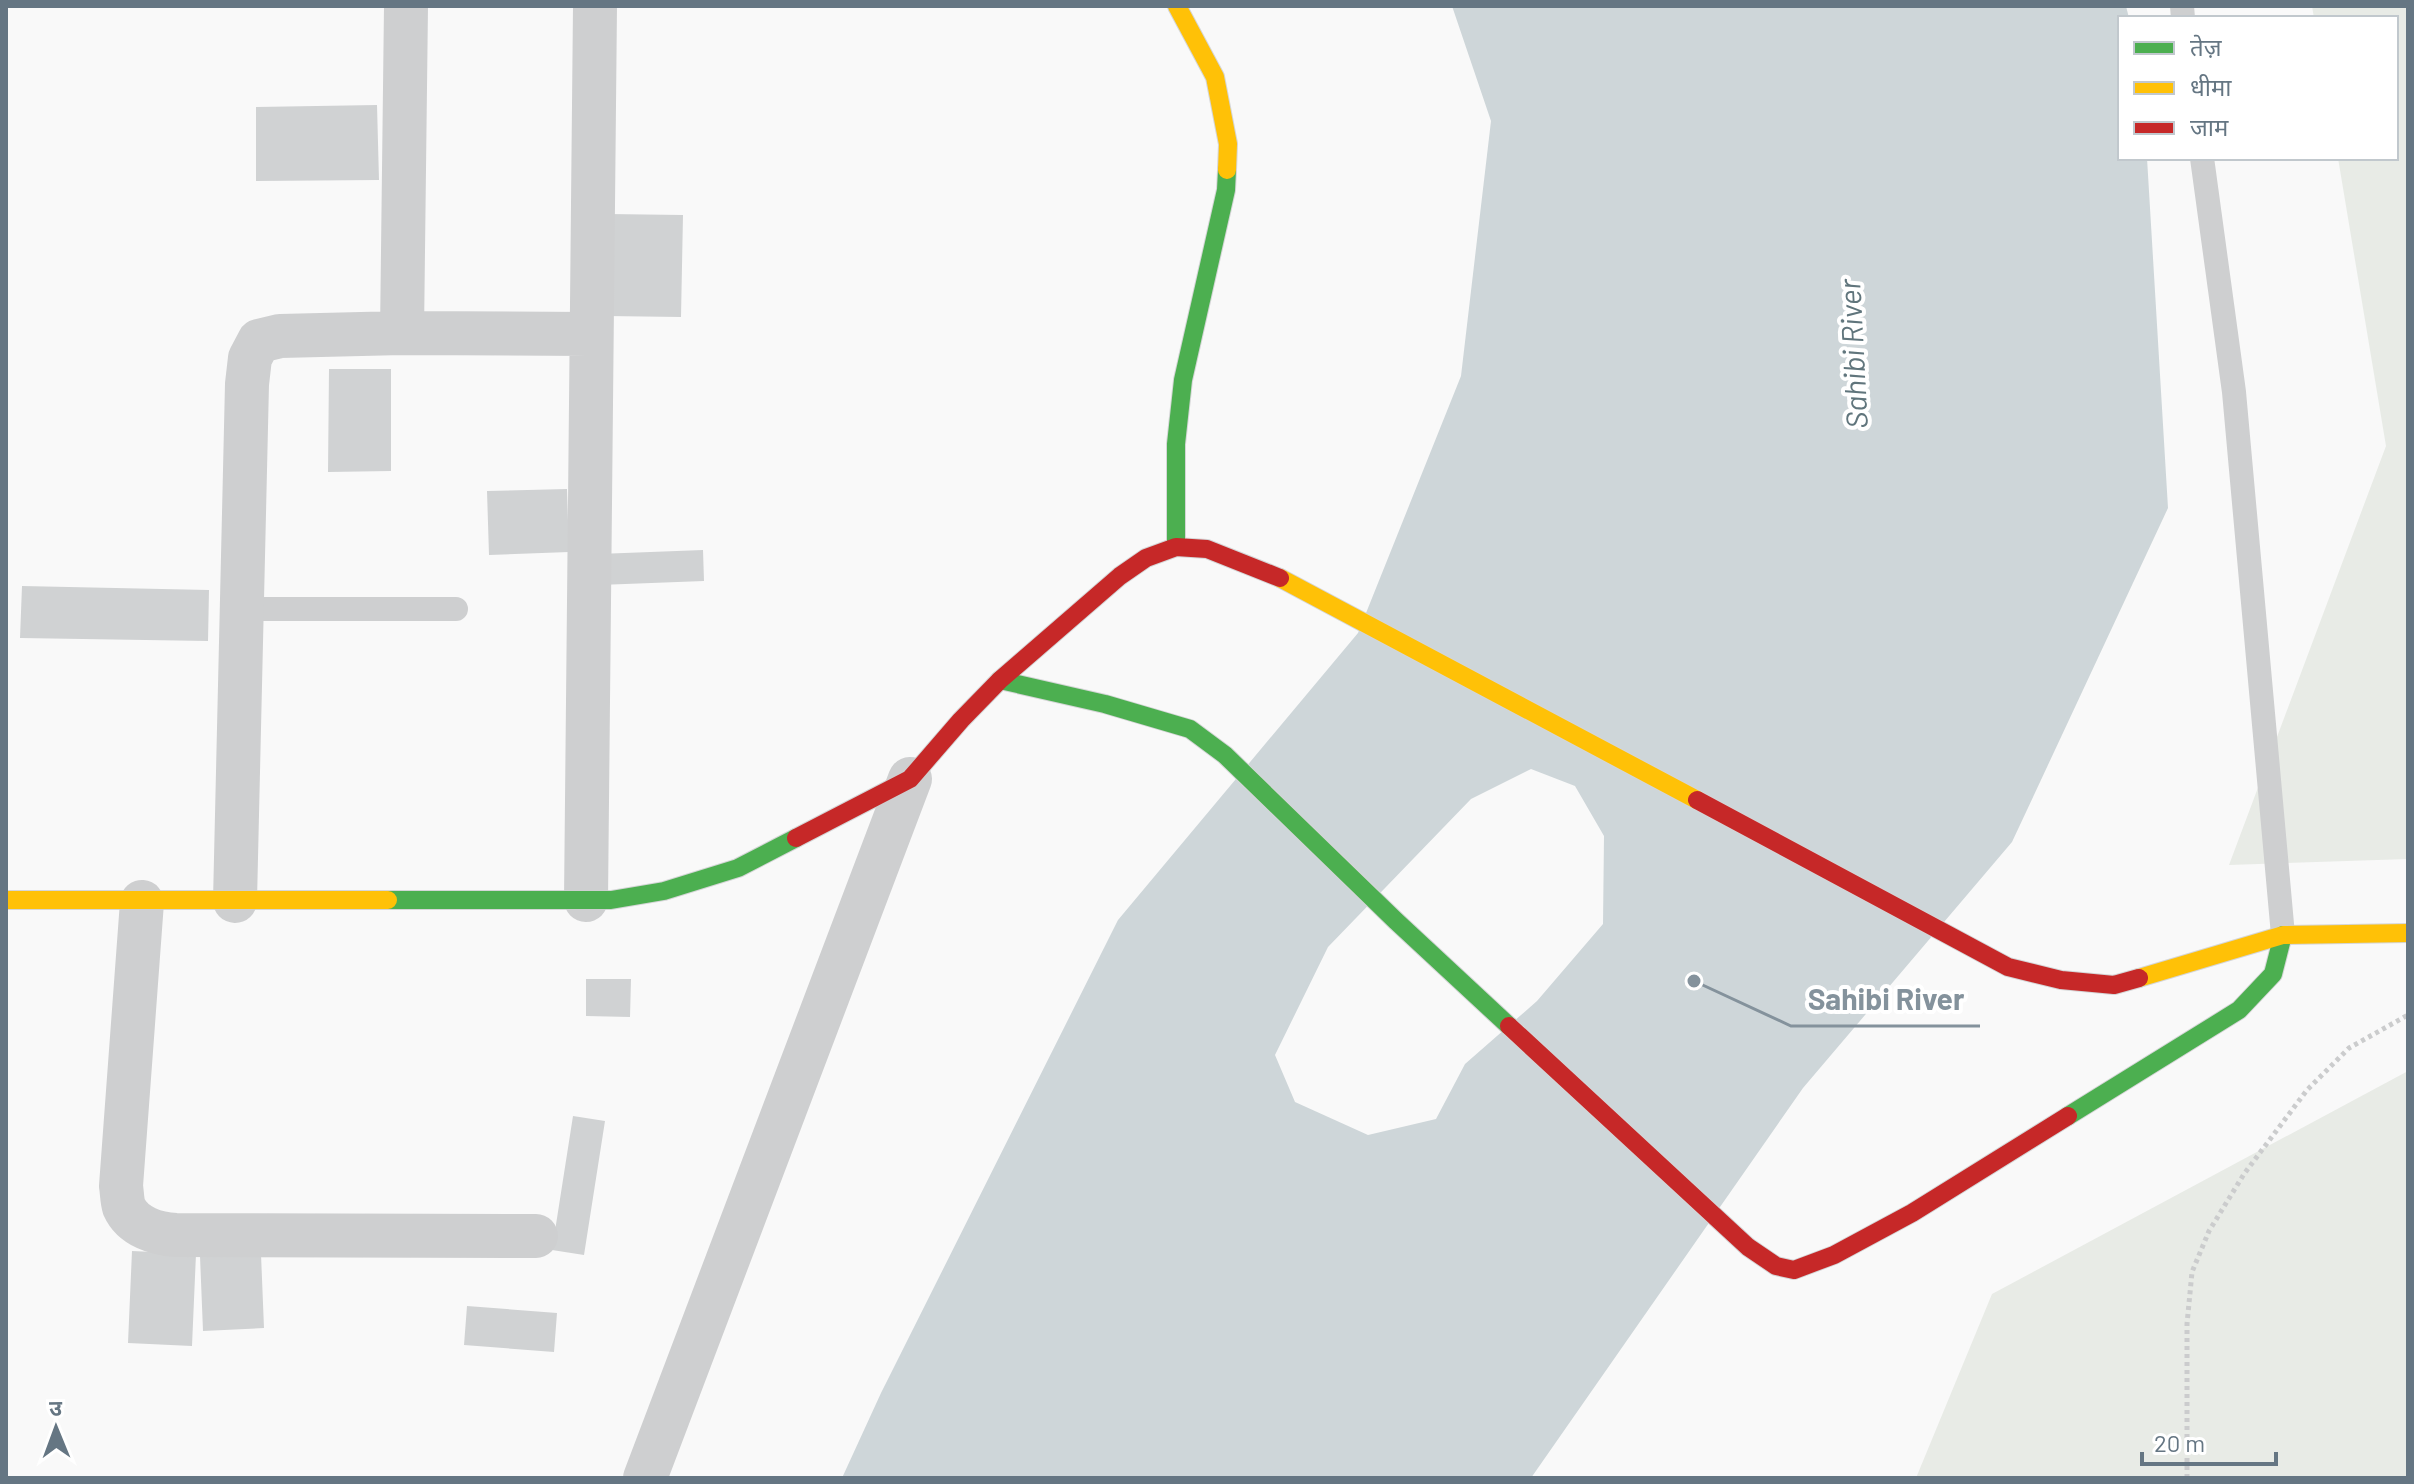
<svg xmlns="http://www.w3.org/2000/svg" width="2414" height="1484" viewBox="0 0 2414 1484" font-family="Barlow,'Noto Sans Devanagari',sans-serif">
<rect width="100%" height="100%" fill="#f9f9f9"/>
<path fill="#e8ebe6" d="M2312 6H2408V859L2229 865 2386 446 2338 158H2396V18H2314Z
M2408 1071V1478H1916L1992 1294Z"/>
<path fill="#ced6d9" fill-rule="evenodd" d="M1452 6H2126L2129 18H2120V158H2147L2168 508 2012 842 1803 1088 1531 1478H842L881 1393 1118 920 1358 633 1461 376 1491 121ZM1531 769 1575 786 1604 836 1603 924 1537 1001 1465 1064 1436 1119 1368 1135 1295 1102 1275 1055 1328 947 1471 799Z"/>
<path fill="#d0d2d3" d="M377 105 379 180 256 181V107Z
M608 214 683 215 681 317 606 316Z
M329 369H391V471L328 472Z
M567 489 569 552 489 555 487 491Z
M703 550 704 581 599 585 598 554Z
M22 586 209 590 208 641 20 638Z
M586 979H631L630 1017 586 1016Z
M573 1116 605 1121 584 1255 552 1250Z
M132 1251 196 1254 192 1346 128 1343Z
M261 1254 264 1328 203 1331 200 1256Z
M467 1306 557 1313 554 1352 464 1345Z"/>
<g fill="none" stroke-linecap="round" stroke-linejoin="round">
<g stroke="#d5d6d7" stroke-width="20">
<path id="fast" d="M1176 547V444L1183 380 1226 190 1227 170
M1000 680 1105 704 1190 729 1225 755 1396 921 1509 1026
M388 900H611L664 891 738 868 796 838
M2068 1116 2239 1010 2273 974 2283 935"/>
</g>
<g stroke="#d5d6d7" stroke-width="20">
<path id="slow" d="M1177 6 1215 77 1228 144 1227 170
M1280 578 1697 800
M6 900H388
M2139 978 2283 935 2408 933"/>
</g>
<g stroke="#d5d6d7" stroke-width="20">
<path id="jam" d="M1697 800 2008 967 2061 980 2114 985 2139 978
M796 838 910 779 961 720 1000 680 1120 576 1146 558 1176 547 1207 549 1280 578
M1509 1026 1748 1247 1776 1266 1794 1270 1834 1255 1912 1213 2068 1116"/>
</g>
<path stroke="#cbcccd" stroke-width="5" stroke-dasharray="4 4" stroke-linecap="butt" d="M2187 1478V1324L2192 1272 2209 1231 2244 1174 2307 1090 2349 1048 2408 1015"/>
<path stroke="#cecfd0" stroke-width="24" d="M2182 6 2183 18
M2202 158 2234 392 2283 935
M242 609H456"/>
<path stroke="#cecfd0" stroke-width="44" d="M402 333 406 6
M586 900 595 6
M235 901 247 384 250 358 259 341 280 336 402 333 590 334
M142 902 121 1186C122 1192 122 1201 124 1207 133 1227 157 1234 176 1235L536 1236
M645 1478 910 779"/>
<use href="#fast" stroke="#4caf50" stroke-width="18"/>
<use href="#slow" stroke="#ffc107" stroke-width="18"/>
<use href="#jam" stroke="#c62828" stroke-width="18"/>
</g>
<g text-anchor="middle" stroke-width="8" stroke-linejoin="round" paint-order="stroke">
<g font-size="30" font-style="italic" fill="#60757c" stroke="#fff">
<text transform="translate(1854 354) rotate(-93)" y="10">Sahibi River</text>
</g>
</g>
<path fill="none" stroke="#84929c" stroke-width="3" d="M1694 981L1791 1026H1980"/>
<circle fill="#84929c" stroke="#fff" stroke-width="3" cx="1694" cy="981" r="8"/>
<g font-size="30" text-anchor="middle" font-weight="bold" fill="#84929c" stroke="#fff" stroke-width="8" stroke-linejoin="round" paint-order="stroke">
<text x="1886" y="1010">Sahibi River</text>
</g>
<rect width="2414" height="1484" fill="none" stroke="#657683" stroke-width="16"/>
<rect x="2118" y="16" width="280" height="144" fill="#ffffff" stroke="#c1c8cd" stroke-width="2"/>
<rect x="2134" y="42" width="40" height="12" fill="#4caf50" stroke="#c1c8cd" stroke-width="2"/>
<text x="2190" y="56" font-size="24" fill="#657683">तेज़</text>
<rect x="2134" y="82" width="40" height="12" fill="#ffc107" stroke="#c1c8cd" stroke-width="2"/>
<text x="2190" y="96" font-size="24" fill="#657683">धीमा</text>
<rect x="2134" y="122" width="40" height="12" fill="#c62828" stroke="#c1c8cd" stroke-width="2"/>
<text x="2190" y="136" font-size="24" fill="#657683">जाम</text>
<g transform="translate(56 1428) rotate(359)" stroke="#ffffff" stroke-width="6" paint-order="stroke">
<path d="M0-6L14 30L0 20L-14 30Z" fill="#657683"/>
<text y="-12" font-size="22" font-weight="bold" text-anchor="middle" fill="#657683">उ</text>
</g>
<path d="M2142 1452v12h134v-12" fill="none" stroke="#657683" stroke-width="4"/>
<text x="2154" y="1452" font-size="24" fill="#657683" stroke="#ffffff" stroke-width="6" paint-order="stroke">20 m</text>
</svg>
